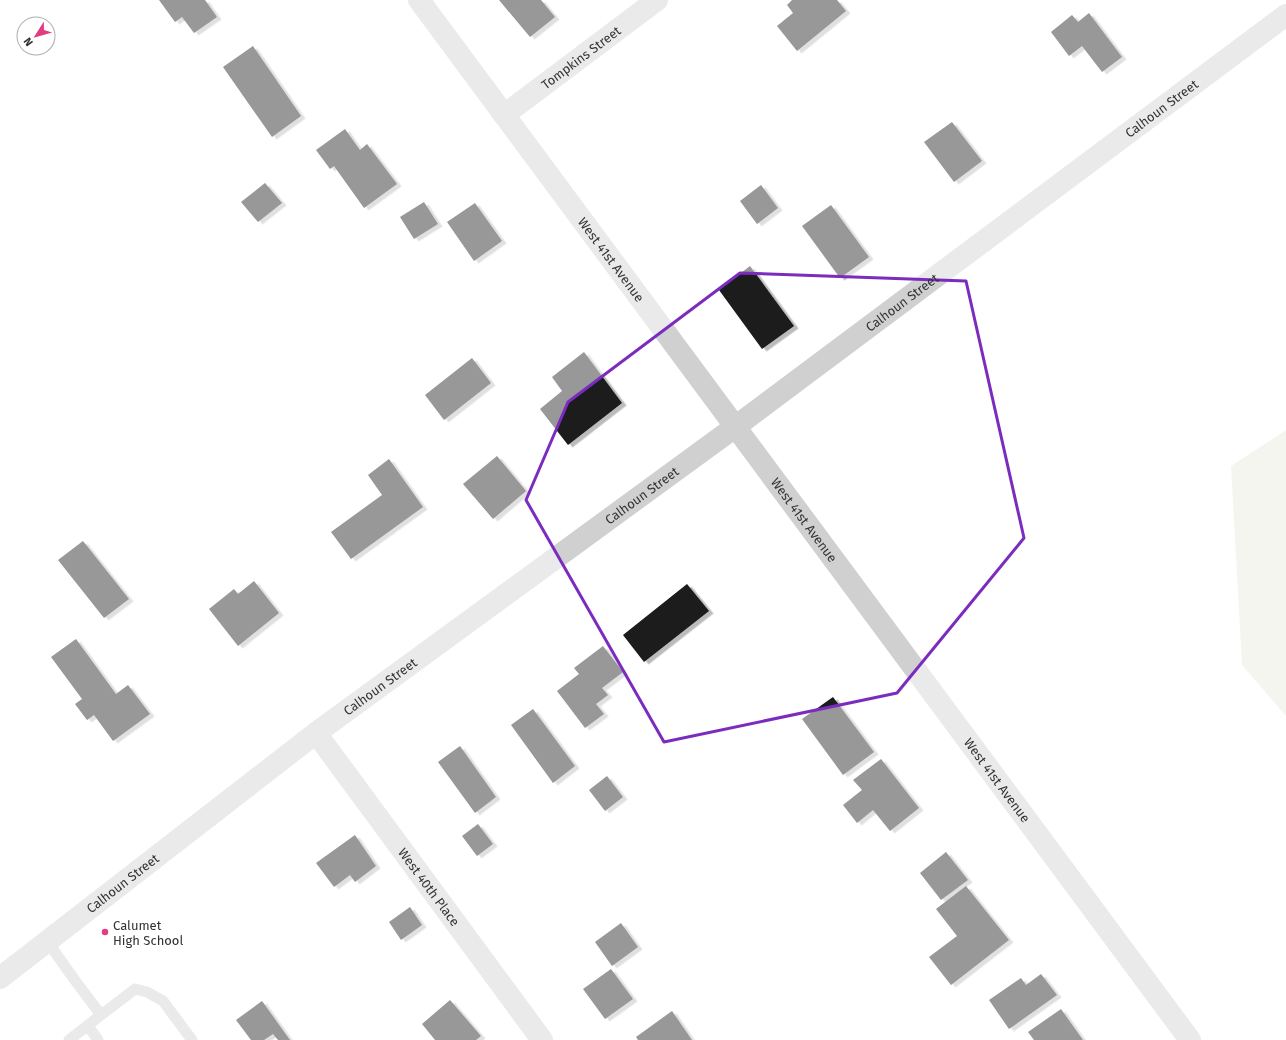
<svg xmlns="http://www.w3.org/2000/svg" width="1286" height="1040" viewBox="0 0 1286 1040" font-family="'Fira Sans',sans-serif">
<defs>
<filter id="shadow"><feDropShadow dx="4.5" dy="2.5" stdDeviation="0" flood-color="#0004"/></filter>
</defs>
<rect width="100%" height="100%" fill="#fff"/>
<path fill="#e8e9dc" d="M1286 430V716L1242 665 1231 466Z"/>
<path fill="#1a1a1a" filter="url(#shadow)" d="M159 0H205L217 17 194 33 182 17 175 22Z
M499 0H541L555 17 530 37Z
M792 0H837L846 11 797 51 777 26 793 13 787 5Z
M1089 13 1122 57 1102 72 1082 46 1069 56 1051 32 1072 15 1078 22Z
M253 46 301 116 272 137 223 67Z
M952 122 982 161 954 182 924 142Z
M345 129 360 150 367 144 397 184 364 208 334 166 330 169 316 150Z
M265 183 282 203 258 222 241 202Z
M761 185 778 208 757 224 740 201Z
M424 202 438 224 414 239 400 217Z
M475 203 502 241 474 261 447 222Z
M831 205 869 257 840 278 802 226Z
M750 266 794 326 762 349 719 290Z
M584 352 622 403 568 445 540 409 562 391 552 377Z
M472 358 491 383 444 420 425 395Z
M497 456 526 491 493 519 463 484Z
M389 459 423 507 351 559 331 532 382 495 368 475Z
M83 541 129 599 104 618 58 560Z
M254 581 279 613 238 646 209 609 234 589 238 594Z
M687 584 709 611 644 662 623 635Z
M76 639 116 694 128 685 150 714 113 741 94 715 87 720 75 704 82 699 51 657Z
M603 646 623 672 602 688 608 695 596 704 604 714 585 728 557 691 579 674 574 668Z
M833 697 874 752 843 775 802 719Z
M533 709 575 766 553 783 511 725Z
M460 746 496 797 475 813 438 762Z
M881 759 919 808 890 831 873 810 857 823 843 805 862 790 853 780Z
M607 776 623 797 605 811 589 790Z
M478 824 493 844 477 856 462 836Z
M355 835 376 866 355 882 350 875 334 887 316 863Z
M946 852 968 880 941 900 920 873Z
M966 886 1009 940 951 985 929 957 957 936 936 909Z
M410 907 422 925 401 940 389 922Z
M621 923 638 947 612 966 595 942Z
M611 969 633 999 605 1019 583 989Z
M1041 974 1057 995 1009 1029 989 1000 1021 978 1026 985Z
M450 1000 481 1036 476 1040H435L422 1024Z
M262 1001 290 1040H278L273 1034 264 1040H251L236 1020Z
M1061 1009 1083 1040H1034L1028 1032Z
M672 1011 692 1040H638L636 1037Z"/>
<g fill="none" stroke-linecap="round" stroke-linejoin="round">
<path stroke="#d0d0d0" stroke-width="11" d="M47 941 74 979 101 1015 69 1040
M101 1015 135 989 147 992 163 1001 192 1040
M88 1026 98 1040"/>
<g stroke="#d0d0d0" stroke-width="22">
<path id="s1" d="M504 115 657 0"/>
<path id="s2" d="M316 733 542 1040"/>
<path id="s3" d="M0 978 316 733 735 427 1286 15"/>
</g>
<path stroke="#d0d0d0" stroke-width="22" id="s4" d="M419 0 1190 1040"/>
</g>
<path d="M0 0H1286V1040H0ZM740 273 966 281 1024 538 897 693 664 742 526 500 568 402Z" fill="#fff" fill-opacity=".55" fill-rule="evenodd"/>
<path fill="none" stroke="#7b2cbf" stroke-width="3" stroke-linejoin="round" d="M740 273 966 281 1024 538 897 693 664 742 526 500 568 402Z"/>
<circle fill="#e03e83" stroke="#fff" stroke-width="1.5" cx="105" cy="932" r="4"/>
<g text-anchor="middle" stroke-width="4" stroke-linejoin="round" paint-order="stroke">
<g font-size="13" fill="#333" stroke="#fff">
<text dy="5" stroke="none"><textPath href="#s1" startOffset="96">Tompkins Street</textPath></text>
<text dy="5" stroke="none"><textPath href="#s3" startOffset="1451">Calhoun Street</textPath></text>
<text dy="5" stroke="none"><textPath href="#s4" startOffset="323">West 41st Avenue</textPath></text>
<text dy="5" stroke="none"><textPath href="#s3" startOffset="1127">Calhoun Street</textPath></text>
<text dy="5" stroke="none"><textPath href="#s3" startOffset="803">Calhoun Street</textPath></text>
<text dy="5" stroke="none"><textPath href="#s4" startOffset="647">West 41st Avenue</textPath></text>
<text dy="5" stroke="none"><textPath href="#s3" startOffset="479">Calhoun Street</textPath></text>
<text dy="5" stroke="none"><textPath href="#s4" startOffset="971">West 41st Avenue</textPath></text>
<text dy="5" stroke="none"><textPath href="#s3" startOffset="155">Calhoun Street</textPath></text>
<text dy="5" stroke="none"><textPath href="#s2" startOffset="191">West 40th Place</textPath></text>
</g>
<g font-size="13" fill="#333" stroke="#fff" text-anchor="start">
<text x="113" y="930">Calumet<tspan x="113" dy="15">High School</tspan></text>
</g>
</g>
<g transform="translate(36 36) rotate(233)"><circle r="19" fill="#ffffff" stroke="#adadad"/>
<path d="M0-3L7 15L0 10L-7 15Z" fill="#e03e83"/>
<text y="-6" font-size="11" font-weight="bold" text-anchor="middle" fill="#333333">N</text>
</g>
</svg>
